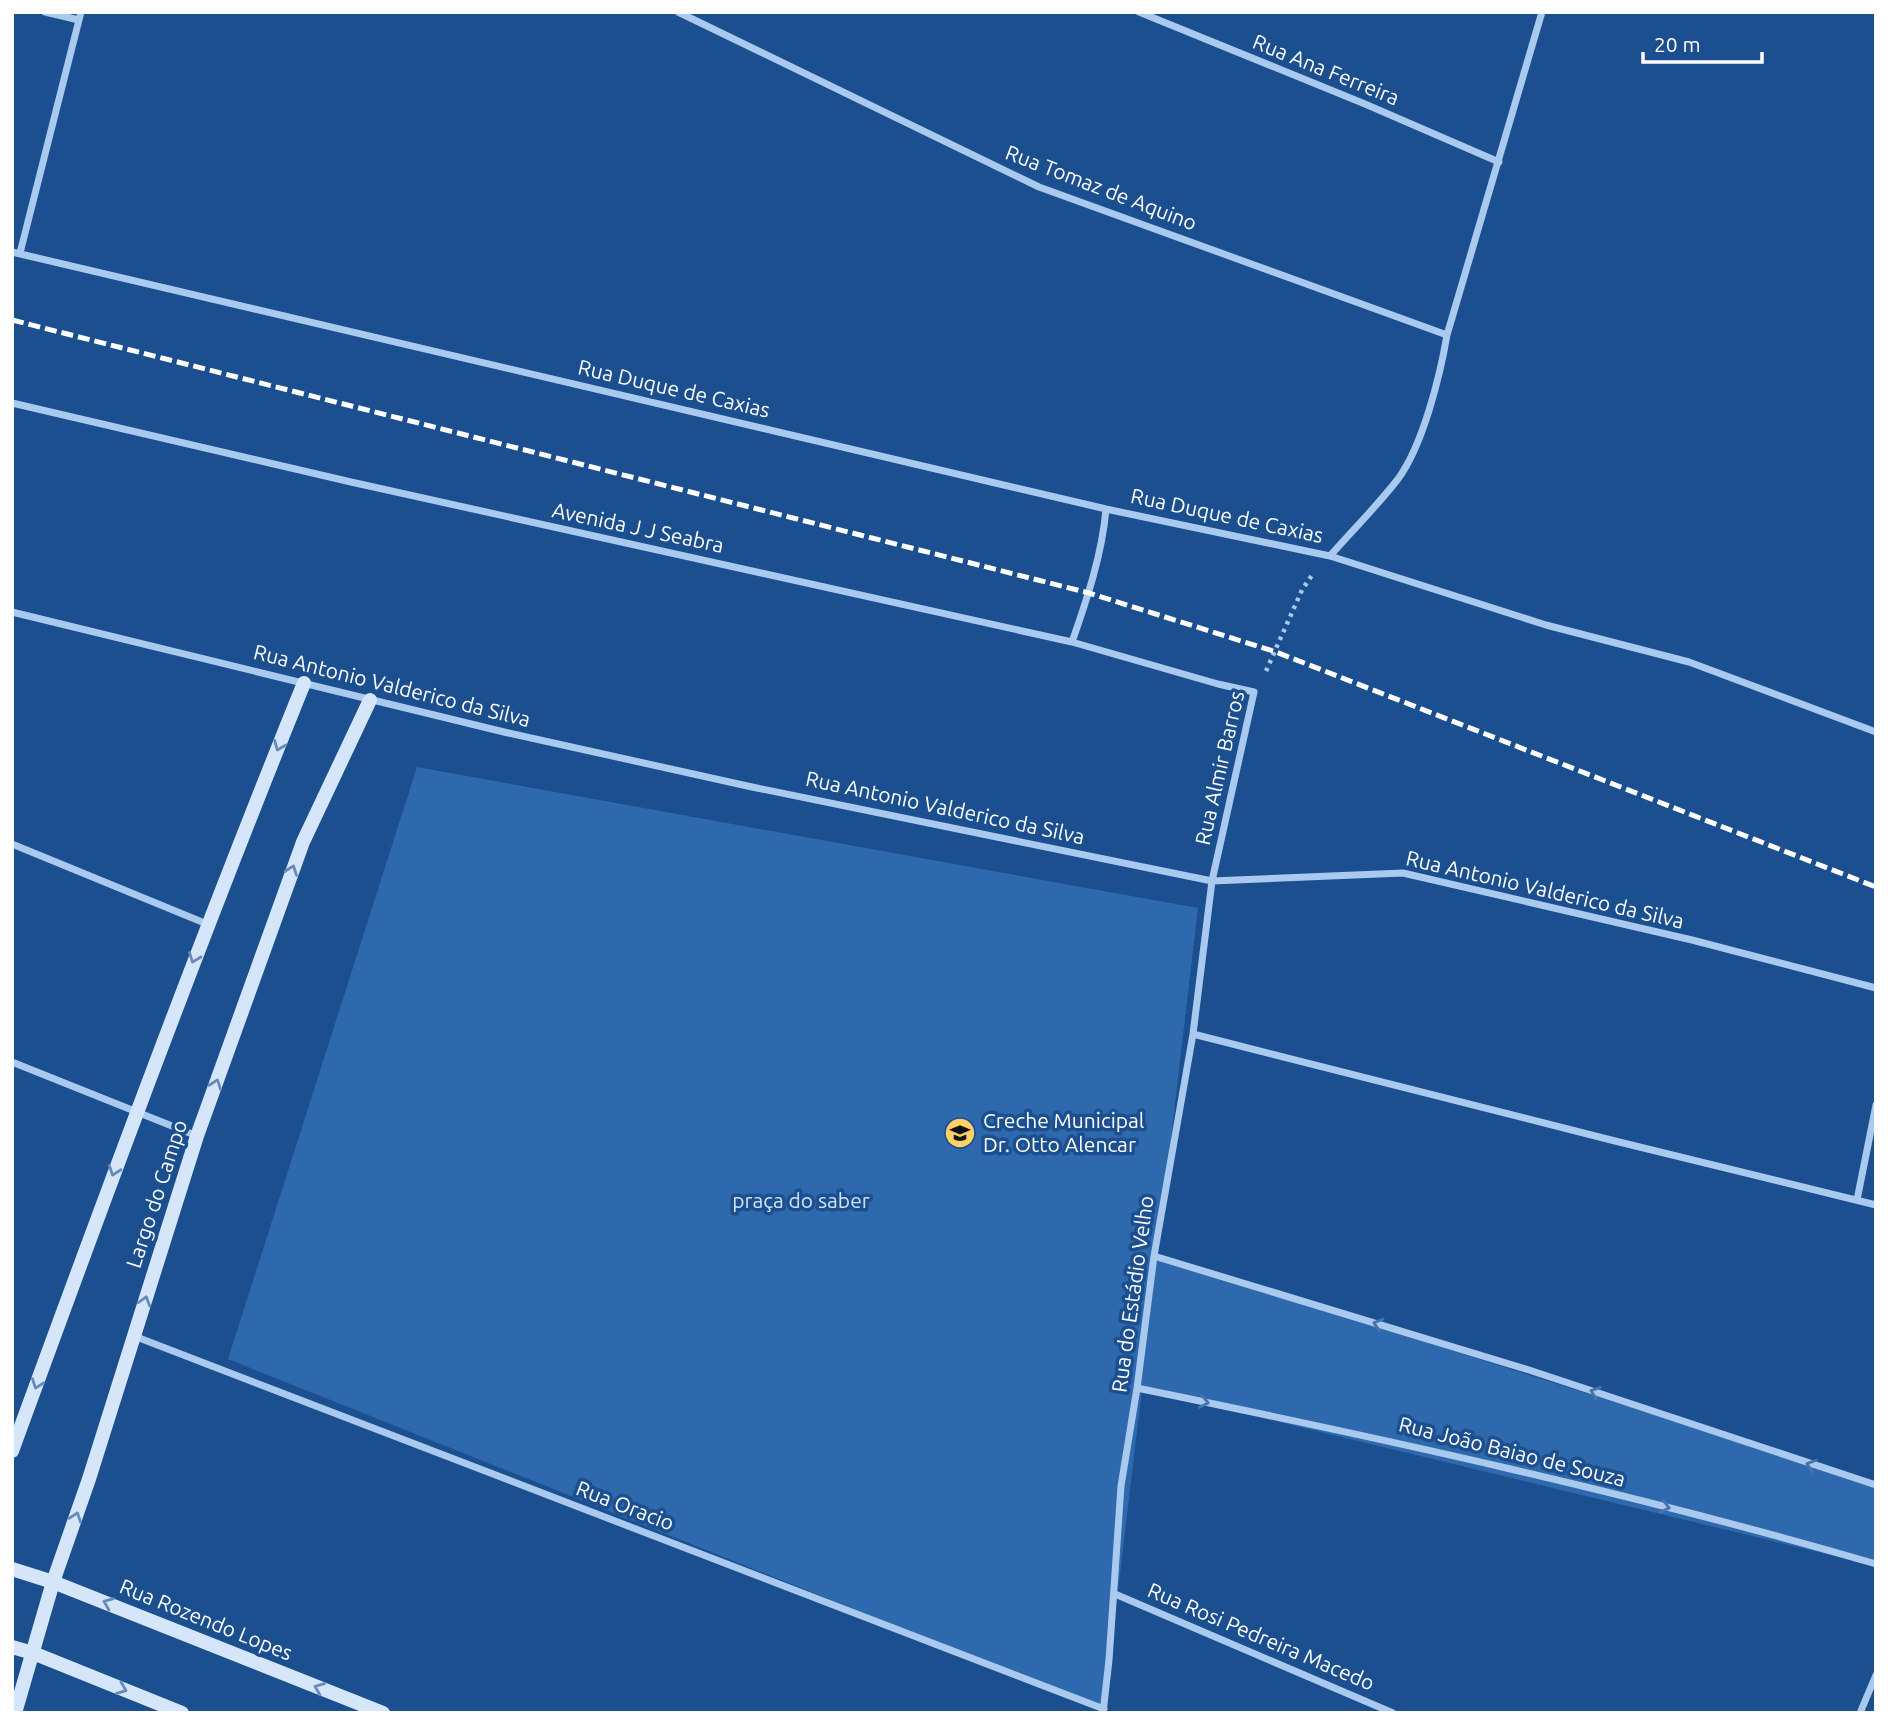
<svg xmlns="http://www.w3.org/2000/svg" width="1888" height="1725" viewBox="0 0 1888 1725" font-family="Ubuntu,sans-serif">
<rect width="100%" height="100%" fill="#1b4f8f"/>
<path fill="#2e69ad" d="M417 767 1198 908 1157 1257 1876 1485V1566L1142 1389 1104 1709 228 1359Z"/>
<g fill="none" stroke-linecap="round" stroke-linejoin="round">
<path stroke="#a9c9ee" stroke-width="4.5" stroke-dasharray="3.5 5" stroke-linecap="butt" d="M1266 671 1302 590 1312 575"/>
<path stroke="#a9c9ee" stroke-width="7" d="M45 12 79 20 81 12
M678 12 1039 187 1447 335
M1139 12 1365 104 1499 162
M12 252 1106 509 1330 556 1546 625 1689 662 1876 732
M20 253 79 20
M12 403 351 482 1072 642 1218 684 1254 692 1212 881 1193 1034 1154 1256 1137 1388 1121 1486 1109 1660 1103 1713
M1330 556C1352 531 1377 506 1398 479 1423 445 1440 376 1447 335L1542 12
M12 612 504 732 752 787 1212 881 1403 873 1692 940 1876 988
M1072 642C1087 599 1102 555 1106 509
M12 844 207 924
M1193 1034 1611 1140 1876 1205
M12 1062 197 1136
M1857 1200 1876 1105
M1154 1256 1529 1370 1876 1485
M134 1336 1104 1709
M1137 1388C1385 1439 1633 1493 1876 1564
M1115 1594 1393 1713
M1860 1713 1876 1675"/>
<path stroke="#d6e6fa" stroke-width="14" d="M12 1451C106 1194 201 937 304 683
M12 1569 53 1582 383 1713
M12 1647 33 1653 182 1713
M15 1713 53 1582 89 1479 197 1136 303 842 370 700"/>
<path stroke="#fff" stroke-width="5" stroke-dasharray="12 5" stroke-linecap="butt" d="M12 320 1089 593 1276 652 1876 887"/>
</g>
<defs><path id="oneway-chevron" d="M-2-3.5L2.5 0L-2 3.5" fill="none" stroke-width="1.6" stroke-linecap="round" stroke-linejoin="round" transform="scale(1.75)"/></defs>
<g stroke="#668bba">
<use href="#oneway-chevron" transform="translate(279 746) rotate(112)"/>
<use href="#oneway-chevron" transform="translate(292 870) rotate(-70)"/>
<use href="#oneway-chevron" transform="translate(194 958) rotate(111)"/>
<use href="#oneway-chevron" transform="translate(216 1084) rotate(-70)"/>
<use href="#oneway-chevron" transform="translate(114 1171) rotate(110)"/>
<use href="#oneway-chevron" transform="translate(145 1301) rotate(-73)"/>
<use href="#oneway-chevron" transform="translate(37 1384) rotate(110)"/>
<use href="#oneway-chevron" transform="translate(76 1517) rotate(-71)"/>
<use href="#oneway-chevron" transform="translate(108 1603) rotate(-158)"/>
<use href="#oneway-chevron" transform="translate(319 1688) rotate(-158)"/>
<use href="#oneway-chevron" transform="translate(122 1689) rotate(22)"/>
</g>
<g stroke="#4674ac">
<use href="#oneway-chevron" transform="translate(1378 1324) rotate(-163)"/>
<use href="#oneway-chevron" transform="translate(1595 1392) rotate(-161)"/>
<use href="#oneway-chevron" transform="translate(1204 1402) rotate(12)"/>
<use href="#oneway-chevron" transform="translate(1811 1465) rotate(-162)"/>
<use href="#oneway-chevron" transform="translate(1665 1507) rotate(14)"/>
</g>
<defs>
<g id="school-disc" transform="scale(1.575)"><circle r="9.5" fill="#ffd166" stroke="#1b4f8f"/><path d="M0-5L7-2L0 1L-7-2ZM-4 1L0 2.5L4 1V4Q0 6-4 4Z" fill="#111"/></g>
</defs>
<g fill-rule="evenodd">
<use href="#school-disc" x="960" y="1133"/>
</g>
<g text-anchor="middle" stroke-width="7" stroke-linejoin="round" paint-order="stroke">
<g font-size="21" fill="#fff" stroke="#1b4f8f">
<text transform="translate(1326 70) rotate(22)" y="7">Rua Ana Ferreira</text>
<text transform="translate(1101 188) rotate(21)" y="7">Rua Tomaz de Aquino</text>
<text transform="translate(674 389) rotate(13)" y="7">Rua Duque de Caxias</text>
<text transform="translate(1227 516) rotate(12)" y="7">Rua Duque de Caxias</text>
<text transform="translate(638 528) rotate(12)" y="7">Avenida J J Seabra</text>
<text transform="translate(392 686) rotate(14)" y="7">Rua Antonio Valderico da Silva</text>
<text transform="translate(1220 768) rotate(-77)" y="7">Rua Almir Barros</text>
<text transform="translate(945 808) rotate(12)" y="7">Rua Antonio Valderico da Silva</text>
<text transform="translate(1545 890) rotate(13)" y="7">Rua Antonio Valderico da Silva</text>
<text transform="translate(157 1194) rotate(-72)" y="7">Largo do Campo</text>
<text transform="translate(1133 1294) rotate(-82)" y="7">Rua do Estádio Velho</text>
<text transform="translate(1512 1452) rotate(14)" y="7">Rua João Baiao de Souza</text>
<text transform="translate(625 1506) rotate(21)" y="7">Rua Oracio</text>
<text transform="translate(206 1620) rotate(22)" y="7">Rua Rozendo Lopes</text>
<text transform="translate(1261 1637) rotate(23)" y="7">Rua Rosi Pedreira Macedo</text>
</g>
<g font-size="21" fill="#fff" stroke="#1b4f8f" text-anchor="start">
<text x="983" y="1128">Creche Municipal<tspan x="983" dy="24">Dr. Otto Alencar</tspan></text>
</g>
<g font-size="21" fill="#cfe3fa" stroke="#1b4f8f">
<text x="801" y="1208">praça do saber</text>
</g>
</g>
<rect width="1888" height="1725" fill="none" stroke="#ffffff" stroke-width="28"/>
<path d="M1643 52v10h119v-10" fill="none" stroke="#ffffff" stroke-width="3.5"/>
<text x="1654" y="52" font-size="21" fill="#ffffff" stroke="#1b4f8f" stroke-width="5" paint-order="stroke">20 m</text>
</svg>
